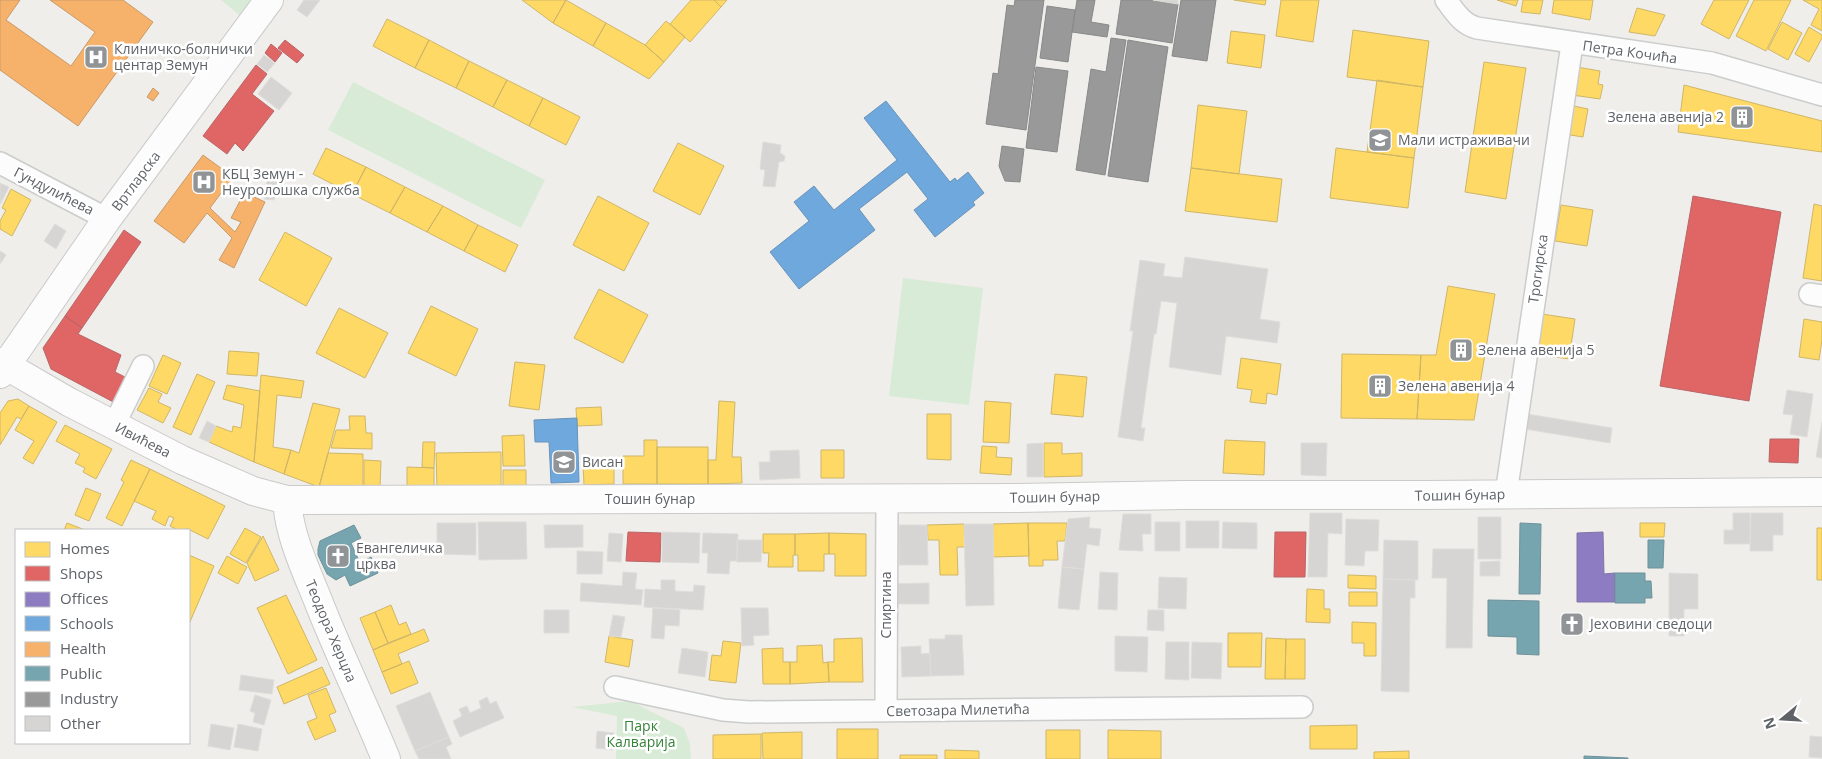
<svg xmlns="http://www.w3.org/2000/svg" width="1822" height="759" viewBox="0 0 1822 759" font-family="'Open Sans',sans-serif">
<rect width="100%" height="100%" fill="#efeeea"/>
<path fill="#d8ebd6" d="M221 0H259L243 18Z
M353 82 545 180 521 228 328 130Z
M903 278 983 288 969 405 889 396Z
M630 701 684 728 690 744 691 759H616L617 716 572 707Z"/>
<path fill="#ffd966" stroke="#cfb667" d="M522 0H566L553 23Z
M566 0 606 23 593 46 553 23Z
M691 0H714L721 7 690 42 670 24Z
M714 0H727L721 7Z
M1234 0H1266L1265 5Z
M1281 0H1319L1313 42 1276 36Z
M1497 0H1518L1516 6Z
M1523 0H1543L1540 14 1521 12Z
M1554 0H1593L1590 20 1552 13Z
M1714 0H1749L1729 39 1701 24Z
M1754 0H1791L1766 51 1736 36Z
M1803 0H1822V31L1811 25 1819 9Z
M1637 8 1665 15 1655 36 1629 32Z
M387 19 429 40 415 68 373 46Z
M666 21 685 37 664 62 645 45Z
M1782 22 1802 33 1788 60 1768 49Z
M606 23 645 45 664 62 649 79 593 46Z
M1809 27 1822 35V38L1809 62 1795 54Z
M1353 30 1429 41 1423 87 1347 77Z
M1231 31 1265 35 1261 68 1227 63Z
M429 40 469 61 456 88 415 68Z
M469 61 507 80 493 107 456 88Z
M1484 62 1526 68 1506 199 1465 192Z
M1577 67 1600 71 1598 84 1603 85 1600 99 1572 95Z
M507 80 543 98 529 126 493 107Z
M1377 80 1423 87 1414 158 1367 152Z
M1684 85 1822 121V152L1678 132Z
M543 98 580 117 566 145 529 126Z
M1198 105 1247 111 1239 174 1191 168Z
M1569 105 1588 109 1583 137 1564 134Z
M678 143 724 166 700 215 653 191Z
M326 148 366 167 352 194 313 174Z
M1336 148 1414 158 1408 208 1330 198Z
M366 167 405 187 390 213 352 194Z
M1191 168 1282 179 1277 222 1185 211Z
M405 187 443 206 427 232 390 213Z
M11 189 31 200 12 236 0 229V221L6 210 2 208Z
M598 196 649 223 624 271 573 245Z
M1814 204 1822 206V281L1803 278Z
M1561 205 1593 210 1587 246 1555 241Z
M443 206 478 225 464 251 427 232Z
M478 225 518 245 505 272 464 251Z
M285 232 332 258 306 306 259 280Z
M1448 286 1495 294 1474 420 1417 419 1421 355H1436Z
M599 289 648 315 623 363 574 338Z
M431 306 478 329 456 376 408 353Z
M339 308 388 333 365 378 316 353Z
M1542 314 1575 319 1569 359 1536 354Z
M1804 319 1822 322V340L1819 360 1799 357Z
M229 351 259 353 257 376 227 374Z
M1342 354 1421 355 1417 419 1341 418Z
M163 355 181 363 167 394 149 386Z
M1241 358 1281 364 1277 395 1267 393 1266 404 1250 402 1252 390 1237 388Z
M515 362 545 365 539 410 509 406Z
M197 374 215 382 191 435 173 427Z
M1055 374 1087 377 1083 417 1051 414Z
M261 375 304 381 301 398 277 395 273 447 291 450 284 474 254 462Z
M227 385 260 391 254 462 209 442 216 426 232 432 233 426 241 428 244 405 223 399Z
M149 388 162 394 158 402 171 408 163 423 137 410Z
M18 399 29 406 21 419 17 417 0 445V413L8 401Z
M719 401 735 402 732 457H741L742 483 708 484V460H716Z
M985 401 1011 403 1009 443 983 442Z
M313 403 340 409 319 487 284 474 291 450 299 453Z
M29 406 57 422 33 464 23 458 34 441 15 430Z
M601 407 602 425 577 426 576 408Z
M927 414H951V460L927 459Z
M349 416H365L366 433H372V449L331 448 336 430H350Z
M65 425 112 449 96 479 83 472 85 468 75 463 80 454 56 441Z
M524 435 525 466H503L502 436Z
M644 440H657V484H623V456H644Z
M1225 440 1265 442 1264 475 1223 473Z
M423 442H435L434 468 422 467Z
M1044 443H1062V454L1082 453V476L1044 477Z
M982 446 997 447 996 457 1012 458 1011 475 980 473Z
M657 447H708V484H657Z
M821 450H844V478H821Z
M501 452V487L437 488 436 453Z
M328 453 363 454V488L319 487Z
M131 460 150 469 122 526 106 518 124 482 121 480Z
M364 460 381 461 380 487H364Z
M614 463V484L584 485 583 464Z
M407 467 434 468V488H407Z
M150 469 225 506 208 539 188 529 178 530 170 526 174 518 169 516 165 526 152 519 156 511 134 501Z
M503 470H526V489H503Z
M86 488 101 494 89 521 75 515Z
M67 523 85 530H64Z
M1028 523 1029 556 993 557V524Z
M1028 523H1067L1065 541H1057L1058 560H1043V566H1029Z
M1640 523H1665L1664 537H1640Z
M964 524 965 547H957L958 575H940L939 540H928L927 525Z
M245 528 261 537 246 563 230 554Z
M1817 528H1822V580H1817Z
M829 533V554H824V571H798V555H795V534Z
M829 533 866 534V576H835V554H829Z
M763 534H795V555H793V567H768L769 553H763Z
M263 536 279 570 255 581 247 563Z
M189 555 214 566 189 624Z
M227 556 247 567 238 584 218 573Z
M1348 575 1376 576V589L1348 588Z
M1307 589 1324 590V609H1330V623L1306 622Z
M1349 592H1377V606H1349Z
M286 595 317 660 288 674 257 608Z
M391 605 399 625 406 622 411 634 388 643 375 612Z
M375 612 388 643 373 650 360 618Z
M1352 622 1376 623V656H1364V643H1352Z
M424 629 429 641 398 654 402 664 382 672 373 650Z
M1228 633H1262L1261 667H1228Z
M609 636 633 640 629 667 605 662Z
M862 638 863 682H829L828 662H834V639Z
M1266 638 1286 639 1285 679H1265Z
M1286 639H1305V679H1285Z
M723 641 741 643 736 683 709 680 712 655 721 656Z
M822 645 823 663 828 662 829 682 790 684V662H797V646Z
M783 648V662H790V684H763L762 649Z
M409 661 418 683 391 694 382 672Z
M322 667 330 684 284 704 277 687Z
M326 688 336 712 329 715 336 731 315 740 307 722 317 718 308 695Z
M1357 725V749H1310V726Z
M837 729H878V759H837Z
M1046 730H1080V759H1046Z
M1108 730 1161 731V759H1108Z
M802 732V759H763L762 733Z
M761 734V759H713V735Z
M945 750 979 751V759H945Z
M1409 751V759H1374V752Z
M900 755H937V759H900Z"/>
<path fill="#e06666" stroke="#b96567" d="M285 40 304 55 297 63 278 48Z
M271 44 282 53 275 62 265 53Z
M256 65 267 74 252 94 274 111 243 151 235 143 227 154 203 136Z
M1693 196 1781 212 1749 401 1660 386Z
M124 230 141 242 82 328 65 316Z
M65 316 82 328 78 334 121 355 115 372 129 379 119 405 51 369 43 348Z
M1770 439H1799L1798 463 1769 462Z
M628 532 661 533 660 562 626 561Z
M1275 532H1306L1305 577H1274Z"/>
<path fill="#8e7cc3" stroke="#8074a8" d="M1603 532 1604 574 1615 573V602H1577V533Z"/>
<path fill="#6fa8dc" stroke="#6a93b9" d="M886 101 950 182 955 178 957 181 968 172 984 193 973 202 975 205 935 237 914 210 928 199 907 172 859 209 875 230 799 289 770 252 809 221 794 202 814 186 834 210 897 160 864 118Z
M577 418 579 482 551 483 549 442H535L534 420Z"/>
<path fill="#f6b26b" stroke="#c99a6a" d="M0 0H20L6 20 71 66 95 32 50 0H123L153 22 78 126 0 70Z
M153 88 159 93 153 101 147 97Z
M203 155 233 177 210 208 235 232 241 222 231 218 242 197 250 200 252 196 265 202 234 268 219 260 232 238 207 213 184 243 154 221Z"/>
<path fill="#76a5af" stroke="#6f919a" d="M1520 523 1541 524 1540 594H1519Z
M354 525 361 538 351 543 360 563 371 557 378 573 350 586 345 575 336 580 327 574 318 555V549L320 541Z
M1648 540H1664L1663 568H1648Z
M1615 573H1645V581H1651L1652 598H1645V603H1615Z
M1488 600 1539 601V655L1517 654V637L1488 636Z
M1584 756 1628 758V759H1584Z"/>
<path fill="#999" stroke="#88898a" d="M1015 0H1044L1026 130 986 124 993 73 998 74 1007 5 1014 6Z
M1077 0H1095L1091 22 1109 25 1107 37 1072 32Z
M1121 0H1153L1178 4 1172 43 1116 34Z
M1181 0H1216L1207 61 1172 56Z
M1047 6 1075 10 1068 62 1040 58Z
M1111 38 1126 40 1105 175 1076 170 1091 69 1106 72Z
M1128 40 1168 47 1148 182 1108 176Z
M1036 67 1068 71 1057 152 1026 148Z
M1002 146 1024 149 1020 182 1005 181 999 166Z"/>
<path fill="#d6d5d3" stroke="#deddd9" d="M304 0H320L307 17 297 10Z
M1153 0H1178V4Z
M264 55 275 63 267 72 257 64Z
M271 77 292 93 279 110 258 94Z
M763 142 781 145 780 153 785 156 784 161 779 162 775 187 763 186 765 170 760 169Z
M269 169 285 173 274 200 264 199Z
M0 183 9 187 0 205Z
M55 224 66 231 56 249 44 241Z
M0 251 6 255 0 264Z
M1185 257 1268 269 1260 319 1280 322 1277 343 1226 336 1221 375 1169 367 1177 303 1161 301 1156 334H1154L1141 428H1145L1143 441 1118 437 1133 331H1130L1140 260 1165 264 1163 276 1182 278Z
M1787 390 1813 394 1807 437 1790 434 1793 415 1783 414Z
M1527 414 1612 428 1610 443 1525 429Z
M207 421 216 426 209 442 199 438Z
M1822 422V458L1816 457Z
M1043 443V477H1027V444Z
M1301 443H1327L1326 476 1301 475Z
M799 450 800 478 760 480 759 462H770V451Z
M1310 513H1342V534L1328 533 1327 577H1308Z
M1733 513H1750V544H1724V530H1733Z
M1751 513H1783V535H1773V551H1750Z
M1123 514H1151V534H1142L1143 551 1119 550Z
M1090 517 1089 528 1101 529 1099 546 1087 544 1084 569 1062 567 1068 519Z
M1478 517H1501V559H1478Z
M1346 519 1379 520 1378 551H1365L1364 566 1345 565Z
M1186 521H1219V548H1186Z
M478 522H526L527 559 479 560Z
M1155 522H1180V551H1155Z
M1223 522 1257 523V549L1222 548Z
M437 523H476V555L437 554Z
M964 524H993L994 605 966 606Z
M544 525H583V547L545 548Z
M899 525H927L928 565H899Z
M662 532 700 533 699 563 662 562Z
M609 533 623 534 621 562 607 561Z
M703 533 738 534 737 561H730L729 574 707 573 708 553H702Z
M737 540H762L761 562H737Z
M1384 540 1418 541V580L1383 579Z
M1433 549H1474L1472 648H1446L1447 578H1432Z
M577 551 603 552 602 574H577Z
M1500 561V576H1480V562Z
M1062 567 1084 569 1079 610 1058 608Z
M623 572 637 573 635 589 643 590 641 605 580 601 581 583 622 586Z
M1100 572 1118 573 1117 610 1098 609Z
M1669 573 1698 574V609H1684V636H1669Z
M1159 577 1187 578 1186 609 1158 608Z
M1383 579 1415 580V598H1410L1409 692 1381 691Z
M661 580H675V591L693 592 694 585 705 586 703 610 644 607 645 589 661 590Z
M929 583V604H890L889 584Z
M653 608 680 610 679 626 665 625 664 639 651 638Z
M741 608H768L769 635 753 636 754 645 742 646Z
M544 610H569V633H544Z
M1148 610H1164V631L1147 630Z
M613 615 625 617 621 637 609 636Z
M945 635H962L964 675 931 676 929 639H945Z
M1115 636 1148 637 1147 672 1115 671Z
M1166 642H1189V680L1165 679Z
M1192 642 1222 643 1221 679 1191 678Z
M921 646V654L930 653 931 676 902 677 901 647Z
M682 648 708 652 705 677 678 673Z
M241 675 274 680 272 694 239 690Z
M430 692 449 737 415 751 396 706Z
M255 695 271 700 264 725 253 722 255 713 250 711Z
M487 697 490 704 496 701 504 718 460 737 453 721 462 716 459 709 467 706 470 713 481 708 479 701Z
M211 724 234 728 230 750 208 746Z
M238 724 262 729 258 751 234 747Z
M597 731 614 733 613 750 596 748Z
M1810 736 1822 737V758L1809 757Z
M449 737 452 744 446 747 451 759H419L415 751Z"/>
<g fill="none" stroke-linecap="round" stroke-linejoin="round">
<g stroke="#cbcccc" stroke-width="24">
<path id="street" d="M1446 0C1455 12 1462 24 1477 28L1712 63 1822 95
M0 163 107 219
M1810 294 1822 296
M114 425 143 366
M1506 494 1572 44
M615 687 723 710 749 712 1302 707
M886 710 887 499"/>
</g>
<g stroke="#cacacb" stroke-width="30">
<path id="secondary" d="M0 362 69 402 182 460 253 491 287 500 1018 498 1183 495H1427L1822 492
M0 374 107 219 269 0
M287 500C289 534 304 566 317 598 338 652 364 705 386 759"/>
</g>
<use href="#street" stroke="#fdfcfc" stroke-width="21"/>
<use href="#secondary" stroke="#fdfcfc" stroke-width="28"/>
</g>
<defs>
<g id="hospital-square" transform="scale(1.25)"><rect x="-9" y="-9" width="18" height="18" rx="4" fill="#919496" stroke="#fff"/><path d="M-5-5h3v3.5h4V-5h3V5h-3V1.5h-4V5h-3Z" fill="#fff"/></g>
<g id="building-square" transform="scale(1.25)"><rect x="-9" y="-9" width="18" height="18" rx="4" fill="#919496" stroke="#fff"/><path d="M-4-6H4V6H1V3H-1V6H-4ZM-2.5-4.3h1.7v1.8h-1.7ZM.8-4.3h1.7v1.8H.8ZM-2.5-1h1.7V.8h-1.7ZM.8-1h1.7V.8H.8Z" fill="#fff"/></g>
<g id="school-square" transform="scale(1.25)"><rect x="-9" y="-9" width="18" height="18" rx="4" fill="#919496" stroke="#fff"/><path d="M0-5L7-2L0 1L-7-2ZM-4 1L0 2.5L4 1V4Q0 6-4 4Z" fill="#fff"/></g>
<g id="church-square" transform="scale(1.25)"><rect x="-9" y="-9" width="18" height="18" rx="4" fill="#919496" stroke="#fff"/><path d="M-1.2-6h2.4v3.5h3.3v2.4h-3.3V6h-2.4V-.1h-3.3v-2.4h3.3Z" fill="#fff"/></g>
</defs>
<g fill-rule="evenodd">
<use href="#hospital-square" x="96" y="57"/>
<use href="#building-square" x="1742" y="117"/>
<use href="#school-square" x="1380" y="140"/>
<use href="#hospital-square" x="204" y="182"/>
<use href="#building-square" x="1461" y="350"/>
<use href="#building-square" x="1380" y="386"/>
<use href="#school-square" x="564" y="462"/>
<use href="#church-square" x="338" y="556"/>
<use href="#church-square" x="1572" y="624"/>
</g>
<g text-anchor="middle" stroke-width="5" stroke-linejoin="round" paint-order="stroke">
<g font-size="14" fill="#5f6368" stroke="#fff" text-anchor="start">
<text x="114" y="54">Клиничко-болнички<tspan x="114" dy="16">центар Земун</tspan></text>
<text x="1724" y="122" text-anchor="end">Зелена авенија 2</text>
<text x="1398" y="145">Мали истраживачи</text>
<text x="222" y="179">КБЦ Земун -<tspan x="222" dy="16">Неуролошка служба</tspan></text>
<text x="1478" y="355">Зелена авенија 5</text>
<text x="1398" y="391">Зелена авенија 4</text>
<text x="582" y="467">Висан</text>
<text x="356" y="553">Евангеличка<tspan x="356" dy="16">црква</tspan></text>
<text x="1590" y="629">Јеховини сведоци</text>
</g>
<g font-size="14" fill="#5f6368" stroke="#fff">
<text transform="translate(1630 52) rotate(8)" y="5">Петра Кочића</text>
<text transform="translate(136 181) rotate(-53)" y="5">Вртларска</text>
<text transform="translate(54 191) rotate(27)" y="5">Гундулићева</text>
<text transform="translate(1538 269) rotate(-82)" y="5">Трогирска</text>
<text transform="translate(143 440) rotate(27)" y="5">Ивићева</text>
<text transform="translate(1460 495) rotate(-1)" y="5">Тошин бунар</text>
<text transform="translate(1055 497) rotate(-1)" y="5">Тошин бунар</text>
<text x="650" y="504">Тошин бунар</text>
<text transform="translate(886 605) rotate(-90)" y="5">Спиртина</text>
<text transform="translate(331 631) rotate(67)" y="5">Теодора Херцла</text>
<text transform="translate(958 710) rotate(-1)" y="5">Светозара Милетића</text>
</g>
<g font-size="14" fill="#348238" stroke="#fff">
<text x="641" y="731">Парк<tspan x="641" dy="16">Калварија</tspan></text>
</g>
</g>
<rect x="15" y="529" width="175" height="215" fill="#ffffff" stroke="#bfc1c3"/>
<rect x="25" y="542" width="25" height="15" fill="#ffd966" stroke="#bfc1c3"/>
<text x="60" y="554" font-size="15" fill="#5f6368">Homes</text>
<rect x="25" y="566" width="25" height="15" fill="#e06666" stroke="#bfc1c3"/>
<text x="60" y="579" font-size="15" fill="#5f6368">Shops</text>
<rect x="25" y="592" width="25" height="15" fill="#8e7cc3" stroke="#bfc1c3"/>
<text x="60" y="604" font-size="15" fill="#5f6368">Offices</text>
<rect x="25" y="616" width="25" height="15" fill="#6fa8dc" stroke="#bfc1c3"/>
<text x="60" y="629" font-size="15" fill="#5f6368">Schools</text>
<rect x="25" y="642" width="25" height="15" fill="#f6b26b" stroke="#bfc1c3"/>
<text x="60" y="654" font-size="15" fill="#5f6368">Health</text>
<rect x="25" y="666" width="25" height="15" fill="#76a5af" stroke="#bfc1c3"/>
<text x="60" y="679" font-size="15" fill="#5f6368">Public</text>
<rect x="25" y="692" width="25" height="15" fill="#999999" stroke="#bfc1c3"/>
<text x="60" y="704" font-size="15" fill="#5f6368">Industry</text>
<rect x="25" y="716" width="25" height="15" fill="#d6d5d3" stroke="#bfc1c3"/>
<text x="60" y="729" font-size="15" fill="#5f6368">Other</text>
<g transform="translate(1782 719) rotate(252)" stroke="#ffffff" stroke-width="4" paint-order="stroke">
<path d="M0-4L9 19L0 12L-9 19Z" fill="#5f6368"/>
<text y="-8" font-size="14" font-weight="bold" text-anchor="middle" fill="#5f6368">N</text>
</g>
</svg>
